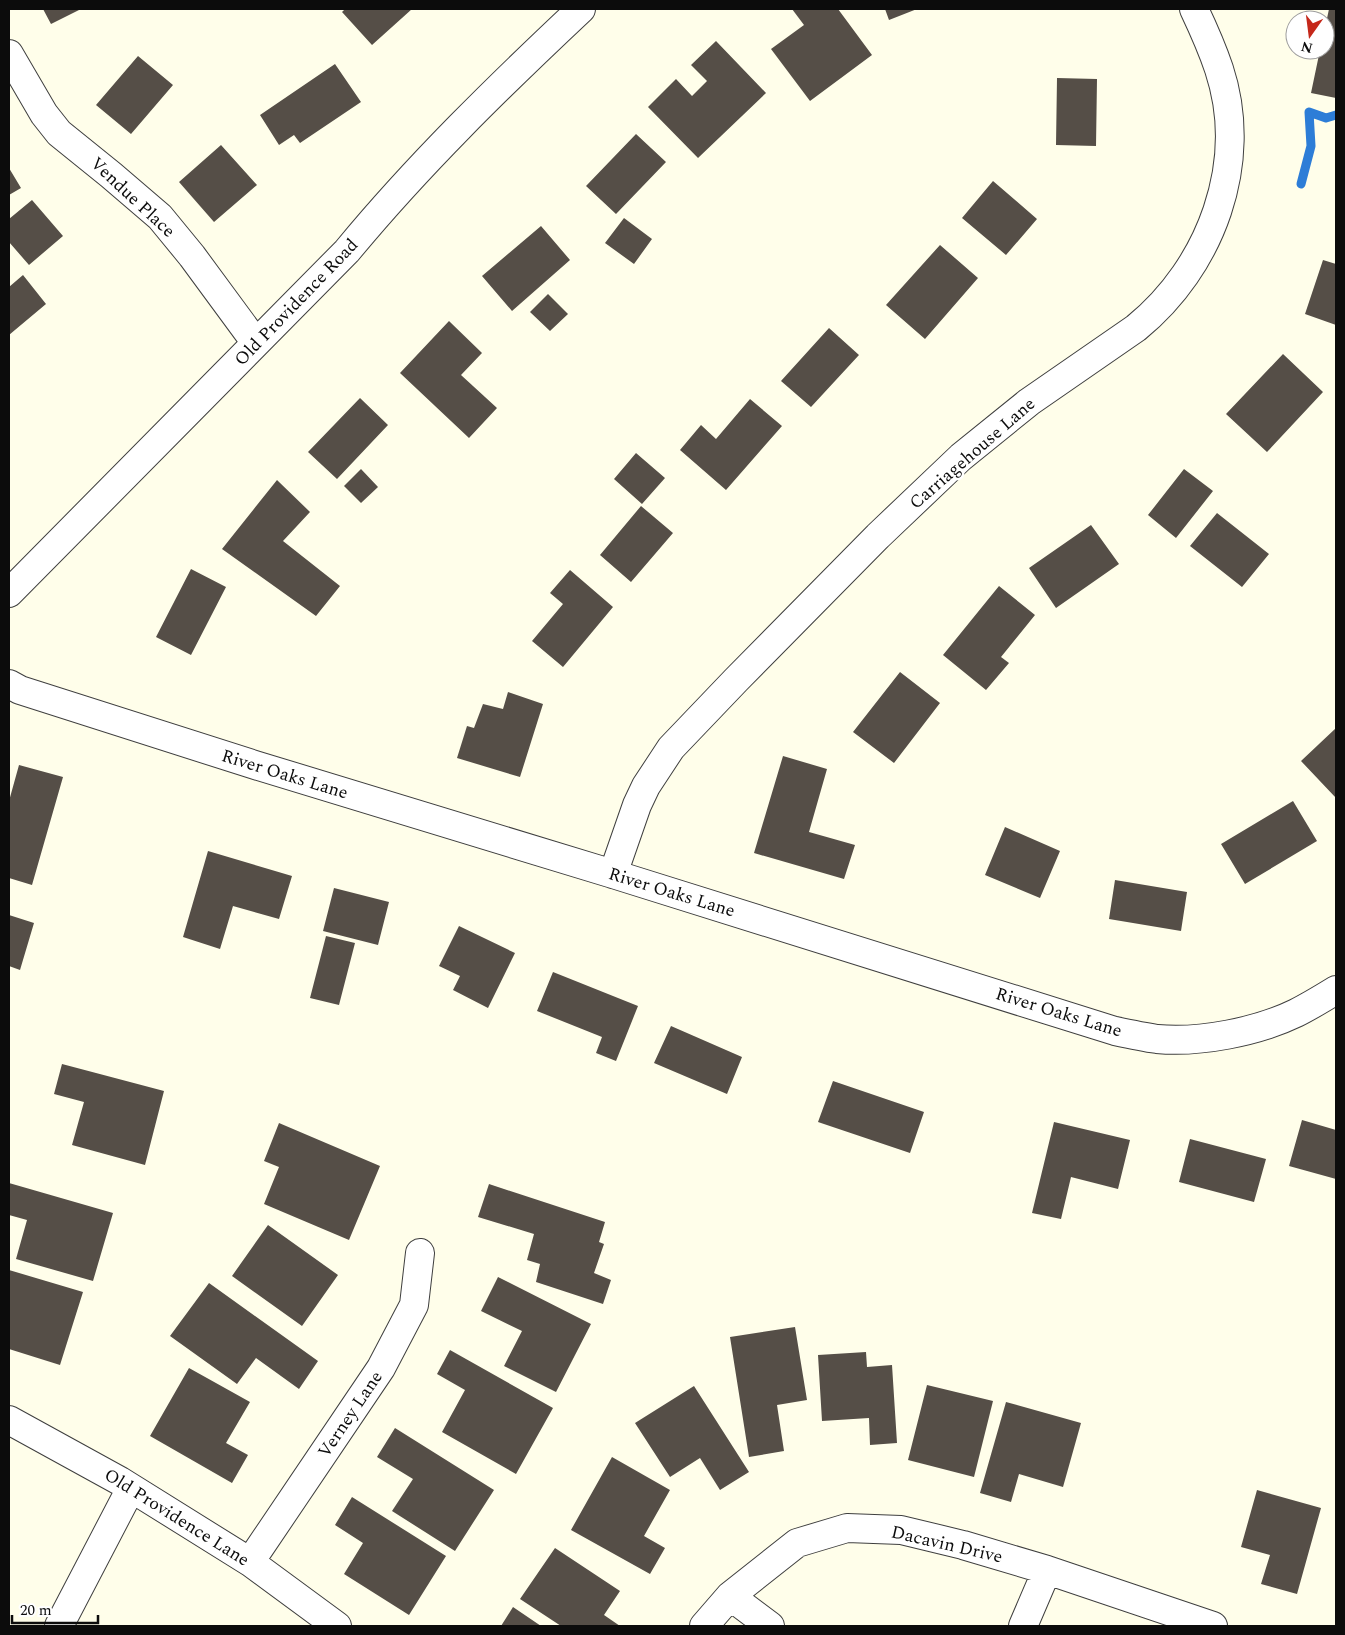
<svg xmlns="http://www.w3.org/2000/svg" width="1345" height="1635" viewBox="0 0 1345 1635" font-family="Spectral,serif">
<rect width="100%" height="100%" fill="#fffeea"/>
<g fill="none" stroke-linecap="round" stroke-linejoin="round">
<path stroke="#2d7dd7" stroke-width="9" d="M1301 184 1311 146 1309 112 1326 118 1336 115"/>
</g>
<path fill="#554e47" d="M43 9H81L51 24Z
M345 9H412L372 45 342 12Z
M792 9H838L872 55 810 101 771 49 804 25Z
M885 9H917L889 20Z
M1329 9H1336V98L1311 93 1320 50H1325V28Z
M716 41 766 93 698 158 648 107 676 79 692 96 707 81 691 65Z
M138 56 173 85 131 134 96 105Z
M335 64 361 102 300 143 294 135 279 145 260 115Z
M1057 78 1097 79 1096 146 1056 145Z
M636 134 666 162 616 214 586 186Z
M221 145 257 185 214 222 179 182Z
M9 168 21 188 9 195Z
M993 181 1037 219 1006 255 962 218Z
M32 200 63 236 29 265 9 242V219Z
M624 218 652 239 634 264 605 243Z
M541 226 570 260 512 311 482 276Z
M940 245 978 278 925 339 886 305Z
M1323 260 1336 264V325L1305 314Z
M23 275 46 304 9 335V287Z
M548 294 568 314 550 331 530 312Z
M449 321 482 353 461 375 497 408 469 438 400 373Z
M829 328 859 355 811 407 781 381Z
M1283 354 1323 392 1267 452 1226 414Z
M360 398 388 425 337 479 308 452Z
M750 399 782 426 726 490 680 450 701 425 716 439Z
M636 453 665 478 642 504 614 479Z
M361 469 378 487 361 503 344 486Z
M1184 469 1213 491 1176 538 1148 515Z
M277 480 310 512 283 541 340 586 316 616 222 549Z
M641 506 673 533 631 582 600 555Z
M1217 513 1269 554 1242 587 1190 546Z
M1091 525 1119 564 1056 608 1029 568Z
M191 569 226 587 191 655 156 637Z
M570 570 613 607 563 667 532 641 563 604 550 593Z
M999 586 1035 615 1001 657 1009 663 986 690 943 655Z
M900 672 940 703 894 763 853 732Z
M508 692 543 704 520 777 457 758 467 726 474 728 483 704 503 709Z
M1336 728V798L1301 761Z
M783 756 827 769 809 832 855 845 844 879 754 853Z
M19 765 63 777 32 885 9 878V801Z
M1293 801 1317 841 1245 884 1221 844Z
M1005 827 1060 851 1040 898 985 875Z
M208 851 292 876 279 919 233 906 220 949 183 937Z
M1115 880 1187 892 1181 931 1109 919Z
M334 888 389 902 378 945 323 931Z
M9 915 34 923 20 970 9 966Z
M459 926 515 953 488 1008 453 990 460 976 439 966Z
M326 936 355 943 339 1005 310 998Z
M553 972 638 1006 616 1061 596 1053 602 1037 537 1011Z
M671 1026 742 1057 727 1094 654 1063Z
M62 1064 164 1091 145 1165 72 1145 84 1102 54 1094Z
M833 1081 924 1112 910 1153 818 1122Z
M1302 1120 1336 1130V1179L1289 1166Z
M1054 1122 1130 1140 1118 1189 1071 1177 1061 1219 1032 1213Z
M279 1123 380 1166 349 1240 264 1204 279 1167 264 1161Z
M1190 1139 1266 1159 1254 1202 1179 1182Z
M9 1183 113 1213 93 1281 16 1259 27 1220 9 1215Z
M489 1184 605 1222 599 1242 604 1244 594 1273 611 1280 603 1304 536 1282 540 1264 527 1260 534 1234 478 1217Z
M268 1225 338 1275 302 1326 232 1276Z
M9 1270 83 1292 60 1365 9 1349Z
M498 1277 591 1324 556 1392 504 1366 522 1331 481 1311Z
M209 1283 318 1361 299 1389 256 1358 237 1384 170 1336Z
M795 1327 807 1400 777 1405 784 1451 749 1457 730 1337Z
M450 1350 553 1408 516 1474 442 1432 465 1390 437 1374Z
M866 1352 867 1367 892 1365 897 1443 870 1445 869 1418 822 1421 818 1355Z
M189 1368 250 1402 226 1443 248 1455 232 1483 150 1436Z
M927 1385 993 1401 974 1477 908 1460Z
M694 1386 749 1472 720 1490 700 1458 670 1477 635 1423Z
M1006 1402 1081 1423 1063 1487 1019 1474 1011 1502 980 1493Z
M395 1428 494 1490 455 1551 392 1511 413 1479 377 1457Z
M612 1457 670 1490 644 1536 665 1548 650 1574 571 1530Z
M1257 1490 1321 1508 1297 1594 1261 1584 1270 1555 1241 1547Z
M352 1497 446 1556 409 1615 344 1574 363 1543 335 1525Z
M555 1548 620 1591 604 1615 620 1626H561L520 1599Z
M513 1607 541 1626H501Z"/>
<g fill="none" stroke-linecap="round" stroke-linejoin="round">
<g stroke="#3f3f3f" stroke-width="30">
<path id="minor" d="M9 54 44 114 59 133 111 175 160 217 192 256 256 343
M9 593 347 251C418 165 499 86 581 9
M9 684 20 690 255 765 613 874 1115 1031C1129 1034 1143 1037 1157 1039 1199 1043 1257 1032 1296 1013 1310 1006 1323 998 1336 990
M613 874 637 805 646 786 671 748 736 680 878 536 961 457 1029 402 1136 328C1211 267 1250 163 1219 69 1212 48 1203 28 1194 9
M9 1420 120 1481 250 1562 337 1626
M250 1562 381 1368 414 1305 420 1253
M730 1596 770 1626
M59 1626 131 1488
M704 1626 730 1596 797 1543 847 1528 901 1530 963 1545 1047 1570 1213 1626
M1023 1626 1047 1570"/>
</g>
<use href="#minor" stroke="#fff" stroke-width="28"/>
</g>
<g text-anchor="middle" stroke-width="5" stroke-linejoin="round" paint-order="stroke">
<g font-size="18" fill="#0c0c0c" stroke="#fff">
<text transform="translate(133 197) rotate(43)" y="6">Vendue Place</text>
<text transform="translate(296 302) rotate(-46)" y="6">Old Providence Road</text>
<text transform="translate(972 453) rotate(-41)" y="6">Carriagehouse Lane</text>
<text transform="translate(285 774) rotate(17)" y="6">River Oaks Lane</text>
<text transform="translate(672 892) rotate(17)" y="6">River Oaks Lane</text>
<text transform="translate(1059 1012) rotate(17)" y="6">River Oaks Lane</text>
<text transform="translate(350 1414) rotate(-56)" y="6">Verney Lane</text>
<text transform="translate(177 1517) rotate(32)" y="6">Old Providence Lane</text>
<text transform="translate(947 1544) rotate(13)" y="6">Dacavin Drive</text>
</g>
</g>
<rect width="1345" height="1635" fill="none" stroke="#0c0c0c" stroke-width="20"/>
<g transform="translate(1310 35) rotate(194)"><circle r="24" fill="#ffffff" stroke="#9e9e9e"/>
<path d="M0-4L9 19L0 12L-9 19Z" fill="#c5281a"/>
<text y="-8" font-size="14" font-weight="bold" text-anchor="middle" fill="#0c0c0c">N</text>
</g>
<path d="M12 1615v8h86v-8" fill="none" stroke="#0c0c0c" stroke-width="2.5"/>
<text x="20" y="1615" font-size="15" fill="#0c0c0c" stroke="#ffffff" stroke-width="4" paint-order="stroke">20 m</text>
</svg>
